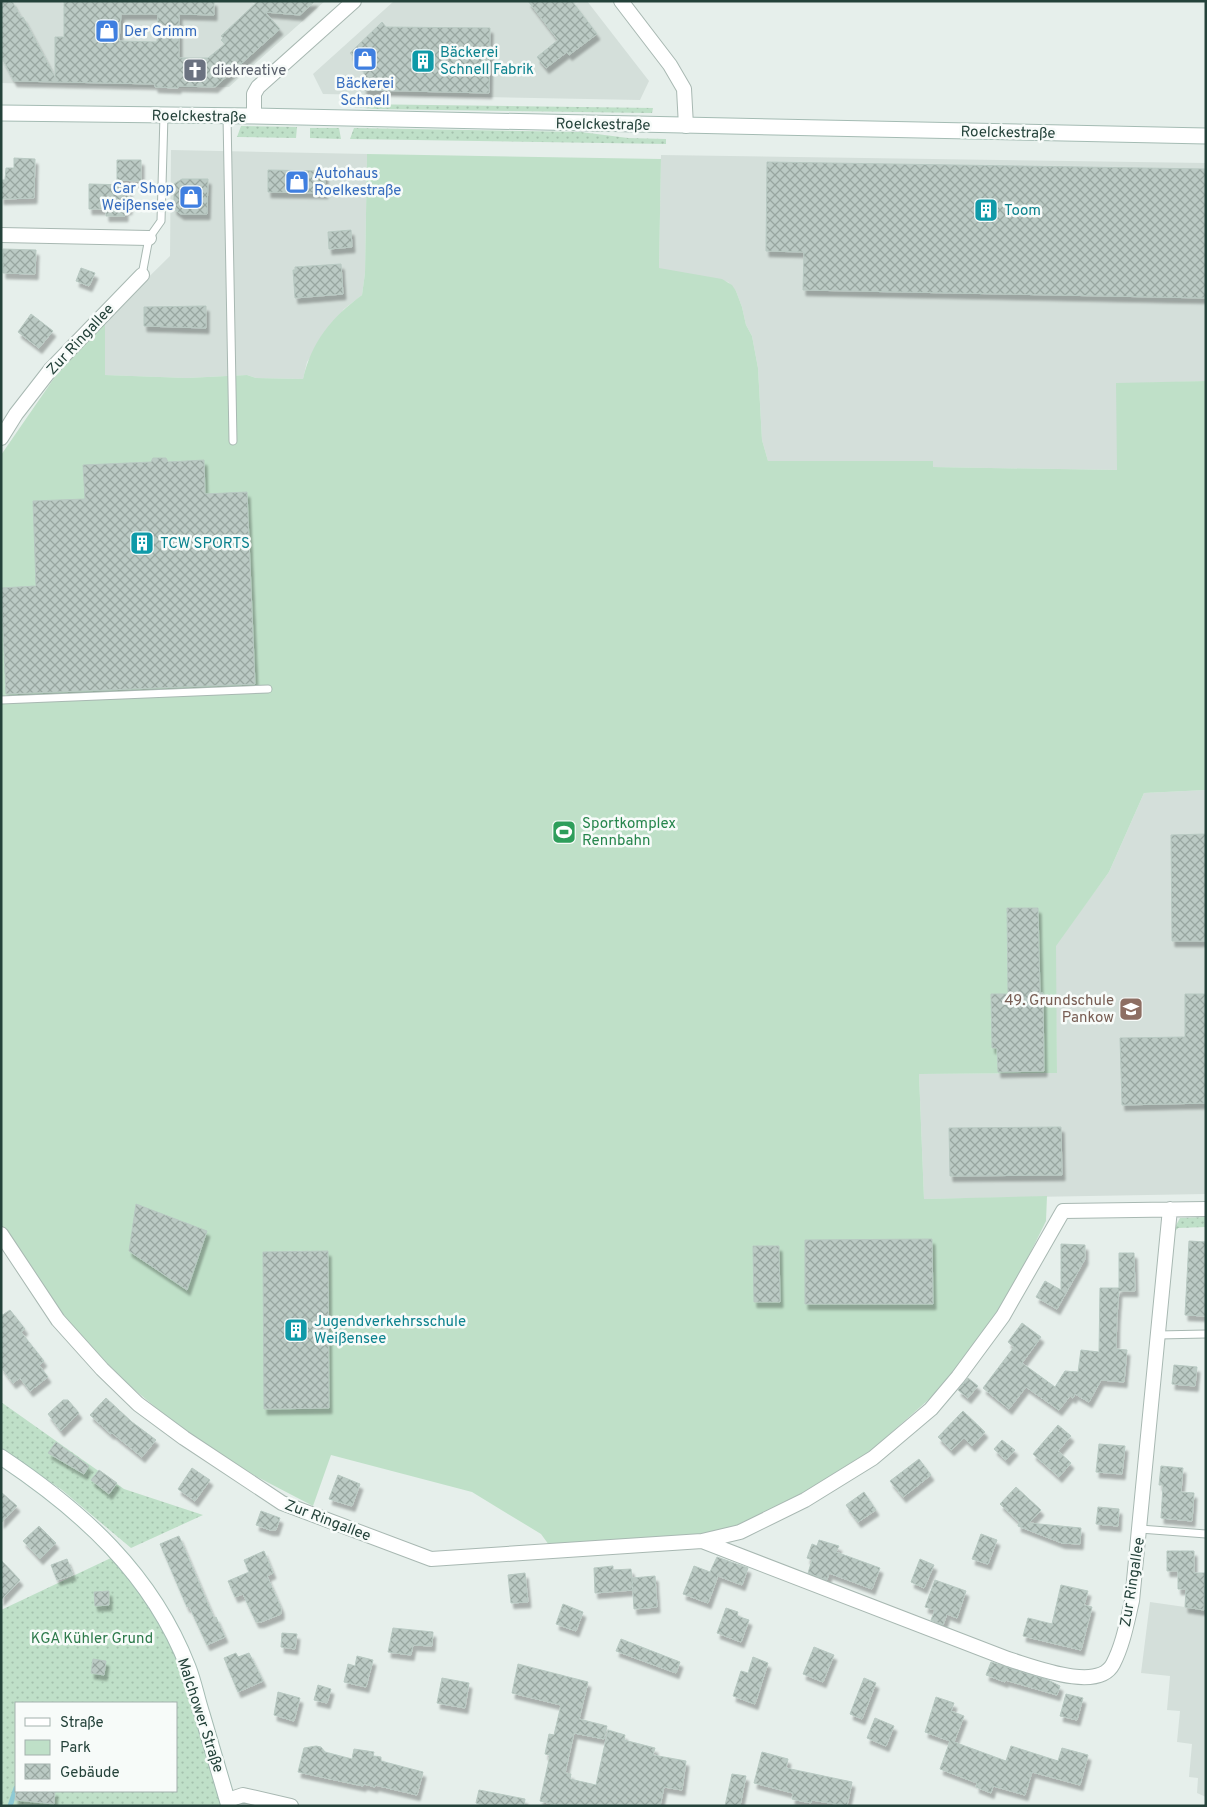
<svg xmlns="http://www.w3.org/2000/svg" width="1207" height="1807" viewBox="0 0 1207 1807" font-family="Overpass,sans-serif">
<defs>
<pattern id="green-dots" width="8" height="8" patternUnits="userSpaceOnUse" patternTransform="scale(1.25)"><rect width="8" height="8" fill="#bfe0c8"/><path d="M2 2h.1M6 6h.1" fill="none" stroke="#a4c1ad" stroke-width="1.8" stroke-linecap="round"/></pattern>
<pattern id="building-cross-hatch" width="8" height="8" patternUnits="userSpaceOnUse" patternTransform="scale(1.25)"><rect width="8" height="8" fill="#bbcac4"/><path d="M0 0l8 8M0 8l8-8" fill="none" stroke="#98a6a0"/></pattern>
<filter id="shadow"><feDropShadow dx="3" dy="5.5" stdDeviation="1" flood-color="#0004"/></filter>
</defs>
<rect width="100%" height="100%" fill="#e6efeb"/>
<path fill="#d4dfda" d="M1 1H325L229 87 178 88 1 83Z
M394 1H587L649 81 640 100 323 94 313 74Z
M171 150 367 154 365 273 362 295 344 309 307 362 303 379 256 378 247 375 187 378 104 375 105 320 170 256Z
M661 155 1206 163V381L1117 384 1118 470 933 467 932 461H768L762 440 758 368 752 336 746 325 742 307 736 291 728 282 659 269Z
M1206 790V1194L924 1199 919 1074 1057 1073 1055 946 1109 872 1144 793Z
M1150 1602 1206 1610V1797L1197 1793 1198 1778 1189 1777 1192 1744 1177 1742 1180 1711 1167 1710 1170 1676 1141 1673Z"/>
<path fill="url(#green-dots)" fill-rule="evenodd" d="M352 104 653 108 652 113H650L375 109 352 107Z
M241 126 297 127 296 138 237 137Z
M310 128H339L341 139 310 138Z
M354 128 581 132 628 138 666 139V144L350 139Z
M1206 1217V1227L1178 1228 1174 1232V1229L1180 1218Z
M1 1402 124 1489 203 1515 131 1548 62 1490 1 1448Z
M113 1557C131 1579 150 1602 163 1628 190 1684 204 1746 221 1806H1V1610ZM16 1703H176V1791H16Z"/>
<path fill="#bfe0c8" d="M367 154 661 159 659 268 722 279 732 285 736 291 742 307 746 325 752 336 758 368 762 440 768 461H933V467L1117 470 1116 383 1206 381V790L1144 793 1109 872 1056 946 1057 1073 919 1074 924 1199 1047 1196 1046 1221 1011 1292 978 1342 935 1394 859 1461 814 1491 738 1526 700 1536 549 1545 541 1534 472 1492 331 1455 313 1506 244 1470 196 1441 130 1386 91 1347 59 1311 1 1227V455L59 371 105 320V375L187 378 247 375 256 378 303 379C312 341 331 318 362 295L365 273Z"/>
<g fill="none" stroke-linecap="round" stroke-linejoin="round">
<path stroke="#8ec9d4" stroke-width="5" d="M10 1806 16 1788"/>
</g>
<path fill="url(#building-cross-hatch)" stroke="#b8c9c2" fill-rule="evenodd" filter="url(#shadow)" d="M1 1H12L21 18 23 17 55 77V37H64V1H214V15L179 14V58H208L225 44 221 40 223 38 221 36 258 1H315L300 15 265 12 280 29 215 87 178 86V88L155 87V84L14 81 1 56ZM121 14H158L157 42 119 41Z
M528 1H572L597 34 569 55 567 52 546 68 537 57 558 40Z
M382 22 386 27 490 28 489 93 364 90V69L350 53Z
M14 158 35 159 34 198 1 199V180H5L6 168H14Z
M117 160H141V181L117 180Z
M767 162 1206 169V298L803 290 804 252 766 251Z
M268 170 325 171V193L268 192Z
M182 179H208L207 214H181L174 209V184Z
M89 184 129 185V209H125V216H106V209H89Z
M351 230 352 247 329 249 328 232Z
M3 249 36 250 35 274 3 273Z
M341 264 343 294 295 298 293 270H295V267Z
M81 268 95 273 89 286 76 281Z
M206 306V328L144 326V307Z
M31 314 53 331 39 348 18 332Z
M153 458H166L168 462 204 460 205 494 247 492 255 684 6 694 1 588 36 586 33 501 85 499 83 465 151 462Z
M1206 834V941H1172L1171 835Z
M1007 908H1038L1040 993H1043L1044 1071 998 1072 997 1048H992L991 994H1008Z
M1185 994H1206V1103L1122 1105 1120 1038 1185 1037Z
M1061 1127 1062 1175 950 1176 949 1128Z
M136 1204 207 1231 187 1290 129 1251Z
M932 1239 933 1304H805V1240Z
M1189 1241 1206 1242V1316L1185 1315Z
M1061 1244 1085 1245V1259L1057 1309 1036 1297 1045 1281 1061 1290Z
M753 1246H779L780 1302H754Z
M328 1251 329 1408 264 1409 263 1252Z
M1119 1253H1134L1135 1291H1119L1117 1316 1116 1349 1127 1350 1124 1382 1101 1380 1089 1402 1075 1394 1073 1398 1070 1396 1059 1410 1026 1387 1009 1409 983 1388 1014 1347 1008 1342 1022 1323 1041 1337 1022 1363 1055 1387 1065 1371 1078 1372 1081 1350 1099 1352 1100 1288H1119Z
M10 1310 25 1329 21 1332 44 1361 39 1365 48 1377 30 1391 20 1378 13 1383 1 1367V1316Z
M1174 1365 1197 1367 1195 1386 1172 1384Z
M968 1378 978 1386 968 1398 958 1390Z
M106 1398 132 1422 156 1440 142 1457 112 1433 111 1434 90 1415Z
M63 1400H68L79 1413 61 1431 48 1414Z
M963 1411 985 1432 972 1446 964 1438 951 1450 938 1437Z
M1058 1425 1071 1436 1058 1451 1071 1463 1059 1477 1033 1454Z
M1002 1440 1015 1450 1006 1460 994 1449Z
M56 1442 89 1466 84 1474 48 1453Z
M1099 1444 1125 1446 1122 1474 1096 1472Z
M919 1459 931 1475 903 1497 890 1481Z
M1161 1466 1183 1468 1181 1492 1194 1493 1192 1521 1161 1518 1163 1485H1159Z
M192 1468 210 1480 195 1501 178 1489Z
M99 1470 117 1483 109 1494 91 1480Z
M338 1475 360 1484 352 1506 329 1499Z
M1016 1487 1041 1510 1029 1523 1081 1528 1080 1544 1062 1543 1018 1526 1019 1522 1000 1504Z
M1 1492 17 1506 1 1523Z
M864 1492 876 1510 858 1522 846 1505Z
M1098 1507 1119 1509 1118 1526 1096 1524Z
M261 1511 280 1518 276 1530H270L256 1525Z
M39 1526 56 1543 40 1559 23 1541Z
M981 1534 997 1540 988 1564 972 1559Z
M179 1536 214 1618 216 1617 225 1637 207 1645 189 1606 187 1607 160 1544Z
M819 1540 839 1546 836 1552 880 1568 872 1589 829 1573 827 1580 808 1573 812 1560 807 1558 812 1544 817 1546Z
M264 1551 273 1573 267 1576 281 1608V1614L261 1622H256L243 1594 235 1597 228 1581 249 1572 244 1560Z
M1167 1551H1194V1573H1205L1204 1610 1185 1607 1186 1589H1178V1571H1167Z
M717 1557 748 1568 742 1585 718 1576 708 1603 683 1594 694 1566 710 1572Z
M67 1559 73 1575 57 1580 51 1565Z
M920 1559 934 1565 924 1588 911 1582Z
M1 1560 20 1580 1 1600Z
M613 1566V1570L631 1569 633 1590 595 1593 594 1568Z
M525 1573 528 1602 511 1603 508 1575Z
M655 1576 657 1607 634 1609 632 1578Z
M935 1580 966 1591 957 1618 947 1614 943 1625 931 1620 935 1610 925 1607Z
M1061 1585 1088 1591 1084 1605 1092 1607 1081 1650 1023 1636 1028 1618 1052 1624Z
M109 1591V1605L95 1606 94 1592Z
M563 1604 583 1612 576 1631 556 1624Z
M726 1608 738 1612 737 1616 749 1620 741 1642 717 1633Z
M393 1628 433 1632 432 1646 413 1645 411 1655 388 1652Z
M282 1633 297 1634 295 1649 281 1647Z
M621 1639 680 1662 676 1673 616 1651Z
M814 1647 834 1655 823 1682 803 1674Z
M236 1653 238 1657 249 1653 263 1681 238 1692 224 1658Z
M357 1656 373 1660 366 1687 344 1682 348 1664 355 1666Z
M753 1657 768 1663 755 1704 733 1696 741 1671 748 1673Z
M93 1659 106 1661 104 1675 91 1673Z
M991 1662 1048 1680 1060 1686 1057 1695 1005 1680V1682L986 1675Z
M518 1664 588 1682 579 1719 607 1726 604 1739 574 1733 565 1773 571 1774 570 1779 596 1785 608 1730 625 1735 624 1740 655 1748 653 1755 686 1761 682 1790 664 1787 660 1806H560L540 1801 550 1755 545 1754 549 1734 554 1735 561 1705 512 1693Z
M442 1678 469 1683 465 1708 437 1703Z
M864 1678 876 1683 862 1719 850 1714Z
M318 1685 331 1689 327 1703 314 1700Z
M278 1692 300 1698 294 1721 274 1715Z
M1066 1694 1083 1698 1077 1720 1060 1716Z
M936 1697 954 1703 951 1711 964 1716 954 1742 1006 1761 1011 1746 1058 1761 1062 1748 1088 1755 1080 1785 1032 1772 1025 1795 993 1786 991 1793 976 1787 977 1783 940 1769 950 1741 925 1732Z
M875 1718 894 1726 886 1746 867 1738Z
M316 1746 321 1747 325 1752 352 1759 354 1749 374 1752 373 1756 381 1757V1761L423 1772 417 1795 375 1785V1787L364 1784 363 1786 298 1772 304 1748Z
M762 1752 788 1759 786 1768 852 1782 847 1806 812 1800 811 1803 792 1799 793 1793 754 1783Z
M732 1774 746 1776 740 1806H725Z
M479 1790 525 1799 524 1806H486L476 1803Z
M16 1791H55L54 1804 15 1800Z"/>
<g fill="none" stroke-linecap="round" stroke-linejoin="round">
<g stroke="#a8b8b2" stroke-width="9">
<path id="lane" d="M227 116 233 441
M142 275 149 238 161 221 164 115
M1 700 268 689
M1158 1335 1206 1334
M1140 1529 1206 1534"/>
</g>
<g stroke="#a8b8b2" stroke-width="16">
<path id="street" d="M621 1 670 65 684 89 686 126
M254 116V94L258 87 354 1
M1 235 149 238
M1 438 16 414 51 369 142 275
M1 1234 58 1320 102 1369 138 1404 184 1438 282 1503 431 1559 702 1541 740 1532 805 1500 873 1458 931 1409 958 1377 1003 1316 1063 1211 1206 1209
M702 1541 1008 1659C1032 1666 1098 1693 1113 1664 1123 1645 1127 1622 1132 1601L1170 1209
M228 1800 243 1795 291 1806"/>
</g>
<g stroke="#a4bbb3" stroke-width="17">
<path id="secondary" d="M1 113 254 116 1206 136
M1 1457C82 1511 152 1574 188 1667 194 1682 197 1699 202 1714 211 1745 220 1775 229 1806"/>
</g>
<use href="#lane" stroke="#fff" stroke-width="7"/>
<use href="#street" stroke="#fff" stroke-width="14"/>
<use href="#secondary" stroke="#fff" stroke-width="15"/>
</g>
<defs>
<g id="shop-square" transform="scale(1.25)"><rect x="-9" y="-9" width="18" height="18" rx="4" fill="#3f7fe0" stroke="#f7fbf9"/><path d="M-5-2.5h2.3a2.7 3.5 0 0 1 5.4 0H5L5.5 6h-11ZM-1.5-2.5h3a1.5 2.3 0 0 0-3 0Z" fill="#fff"/></g>
<g id="building-square" transform="scale(1.25)"><rect x="-9" y="-9" width="18" height="18" rx="4" fill="#0f9aa8" stroke="#f7fbf9"/><path d="M-4-6H4V6H1V3H-1V6H-4ZM-2.5-4.3h1.7v1.8h-1.7ZM.8-4.3h1.7v1.8H.8ZM-2.5-1h1.7V.8h-1.7ZM.8-1h1.7V.8H.8Z" fill="#fff"/></g>
<g id="church-square" transform="scale(1.25)"><rect x="-9" y="-9" width="18" height="18" rx="4" fill="#6b7280" stroke="#f7fbf9"/><path d="M-1.2-6h2.4v3.5h3.3v2.4h-3.3V6h-2.4V-.1h-3.3v-2.4h3.3Z" fill="#fff"/></g>
<g id="stadium-square" transform="scale(1.25)"><rect x="-9" y="-9" width="18" height="18" rx="4" fill="#2e9e5b" stroke="#f7fbf9"/><path d="M0-5a6.5 5 0 1 0 0 10a6.5 5 0 1 0 0-10ZM-3.5-1.8h7v3.6h-7Z" fill="#fff"/></g>
<g id="school-square" transform="scale(1.25)"><rect x="-9" y="-9" width="18" height="18" rx="4" fill="#8d6e63" stroke="#f7fbf9"/><path d="M0-5L7-2L0 1L-7-2ZM-4 1L0 2.5L4 1V4Q0 6-4 4Z" fill="#fff"/></g>
</defs>
<g fill-rule="evenodd">
<use href="#shop-square" x="107" y="31"/>
<use href="#shop-square" x="365" y="59"/>
<use href="#building-square" x="423" y="61"/>
<use href="#church-square" x="195" y="70"/>
<use href="#shop-square" x="297" y="182"/>
<use href="#shop-square" x="191" y="197"/>
<use href="#building-square" x="986" y="210"/>
<use href="#building-square" x="142" y="543"/>
<use href="#stadium-square" x="564" y="832"/>
<use href="#school-square" x="1131" y="1009"/>
<use href="#building-square" x="296" y="1330"/>
</g>
<g text-anchor="middle" stroke-width="5" stroke-linejoin="round" paint-order="stroke">
<g font-size="15" fill="#366cbe" stroke="#f7fbf9" text-anchor="start">
<text x="124" y="36">Der Grimm</text>
<text x="365" y="88" text-anchor="middle">Bäckerei<tspan x="365" dy="17">Schnell</tspan></text>
<text x="314" y="178">Autohaus<tspan x="314" dy="17">Roelkestraße</tspan></text>
<text x="174" y="193" text-anchor="end">Car Shop<tspan x="174" dy="17">Weißensee</tspan></text>
</g>
<g font-size="15" fill="#0d838f" stroke="#f7fbf9" text-anchor="start">
<text x="440" y="57">Bäckerei<tspan x="440" dy="17">Schnell Fabrik</tspan></text>
<text x="1004" y="215">Toom</text>
<text x="160" y="548">TCW SPORTS</text>
<text x="314" y="1326">Jugendverkehrsschule<tspan x="314" dy="17">Weißensee</tspan></text>
</g>
<g font-size="15" fill="#5b616d" stroke="#f7fbf9" text-anchor="start">
<text x="212" y="75">diekreative</text>
</g>
<g font-size="15" fill="#24423a" stroke="#f7fbf9">
<text transform="translate(199 116) rotate(1)" y="5">Roelckestraße</text>
<text transform="translate(603 124) rotate(1)" y="5">Roelckestraße</text>
<text transform="translate(1008 132) rotate(1)" y="5">Roelckestraße</text>
<text transform="translate(80 339) rotate(-47)" y="5">Zur Ringallee</text>
<text transform="translate(328 1520) rotate(21)" y="5">Zur Ringallee</text>
<text transform="translate(1132 1582) rotate(-81)" y="5">Zur Ringallee</text>
<text transform="translate(201 1715) rotate(72)" y="5">Malchower Straße</text>
</g>
<g font-size="15" fill="#27864d" stroke="#f7fbf9" text-anchor="start">
<text x="582" y="828">Sportkomplex<tspan x="582" dy="17">Rennbahn</tspan></text>
</g>
<g font-size="15" fill="#785e54" stroke="#f7fbf9" text-anchor="end">
<text x="1114" y="1005">49. Grundschule<tspan x="1114" dy="17">Pankow</tspan></text>
</g>
<g font-size="15" fill="#2d7a4b" stroke="#f7fbf9">
<text x="92" y="1643">KGA Kühler Grund</text>
</g>
</g>
<rect width="1207" height="1807" fill="none" stroke="#24423a" stroke-width="5"/>
<rect x="15" y="1702" width="162" height="90" fill="#f7fbf9" stroke="#a3b1ad"/>
<rect x="25" y="1718" width="25" height="8" fill="#ffffff" stroke="#a3b1ad"/>
<text x="60" y="1727" font-size="15" fill="#24423a">Straße</text>
<rect x="25" y="1740" width="25" height="15" fill="#bfe0c8" stroke="#a3b1ad"/>
<text x="60" y="1752" font-size="15" fill="#24423a">Park</text>
<rect x="25" y="1764" width="25" height="15" fill="url(#building-cross-hatch)" stroke="#a3b1ad"/>
<text x="60" y="1777" font-size="15" fill="#24423a">Gebäude</text>
</svg>
